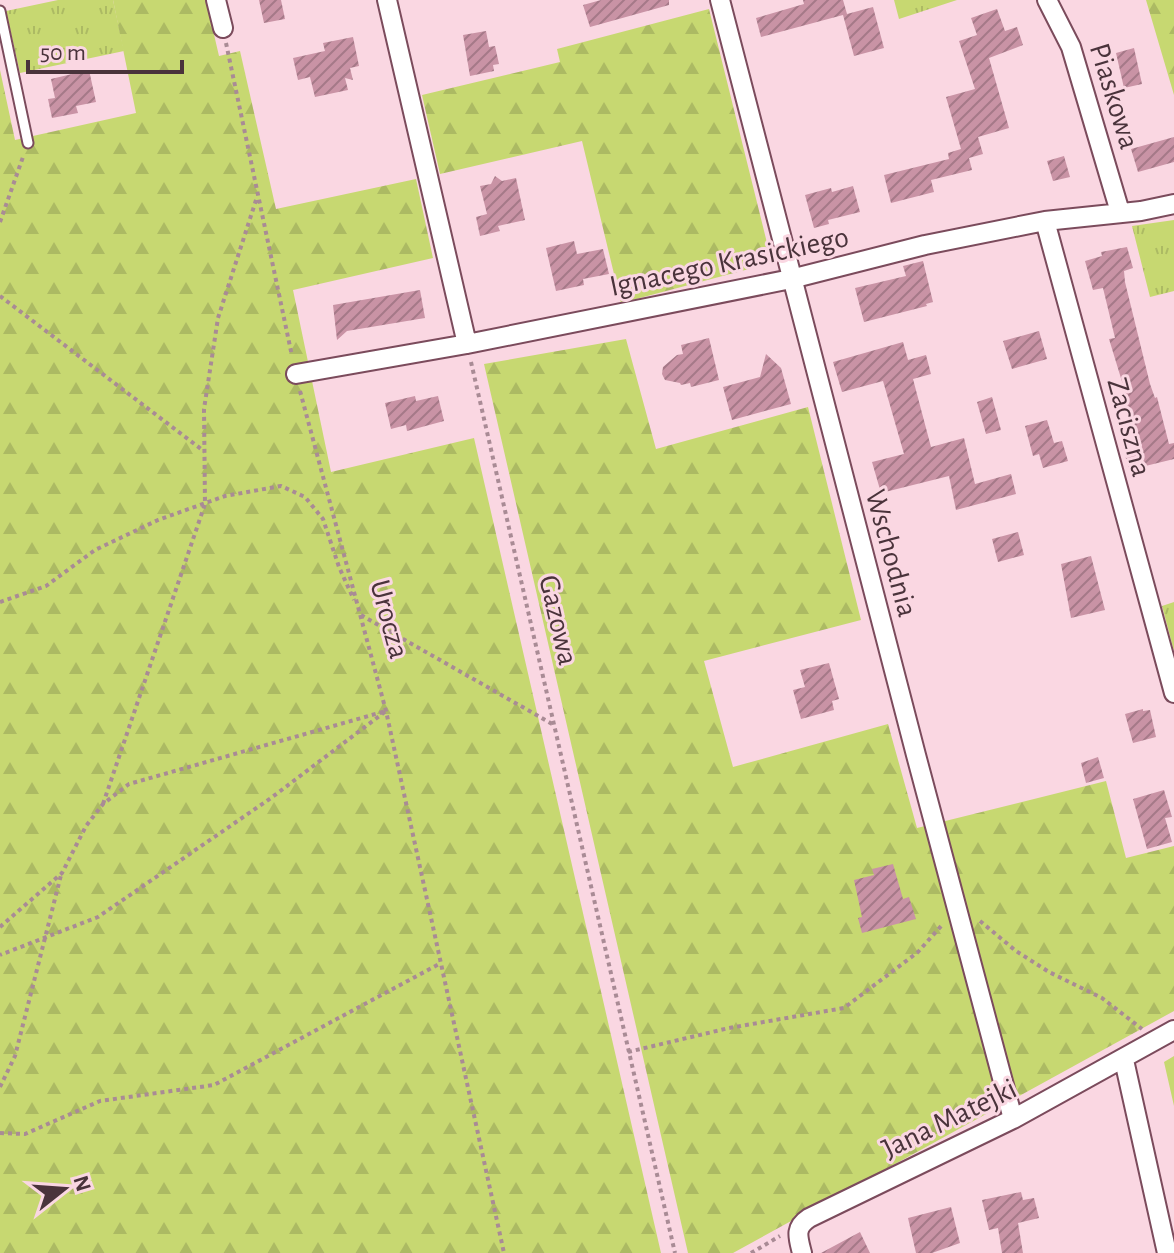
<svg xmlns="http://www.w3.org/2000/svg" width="1174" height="1253" viewBox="0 0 1174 1253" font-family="'Alegreya Sans',sans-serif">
<defs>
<pattern id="grass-tufts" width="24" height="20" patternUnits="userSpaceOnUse" patternTransform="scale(2)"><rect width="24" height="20" fill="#c7d871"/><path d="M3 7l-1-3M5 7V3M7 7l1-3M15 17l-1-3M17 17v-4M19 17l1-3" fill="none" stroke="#acba63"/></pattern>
<pattern id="forest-firs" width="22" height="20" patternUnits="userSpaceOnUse" patternTransform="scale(2)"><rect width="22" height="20" fill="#c7d871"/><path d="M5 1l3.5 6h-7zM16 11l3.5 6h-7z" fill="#acba63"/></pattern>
<pattern id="building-hatch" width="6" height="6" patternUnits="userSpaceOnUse" patternTransform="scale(2)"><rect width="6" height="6" fill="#c993a5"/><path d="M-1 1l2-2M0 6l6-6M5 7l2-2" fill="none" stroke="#a57988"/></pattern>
</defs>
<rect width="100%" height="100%" fill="#fad7e2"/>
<path fill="url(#grass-tufts)" d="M58 0H113L124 51 20 73 6 11Z
M894 0H957L899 19Z
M1174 220V291L1150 297 1132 226Z
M1174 602V651L1162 606Z
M1174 1056V1106L1164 1062Z"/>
<path fill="url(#forest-firs)" d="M113 0H206L219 56 240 51 276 209 416 179 433 258 293 290 331 472 474 438 661 1253H0V70L15 140 136 113Z
M1146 0H1174V95Z
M709 9 772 263 621 303 582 141 440 174 422 95 560 62 557 49Z
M626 339 656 449 808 407 861 620 704 661 733 767 888 724 917 828 1106 781 1126 858 1174 846V1011L733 1253H688L484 364Z"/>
<path fill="url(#building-hatch)" d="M259 0H281L285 19 264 23Z
M601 0H669V5L590 27 583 5Z
M803 0H843L847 14 873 7 884 48 854 56 843 15 761 37 756 18 804 4Z
M997 9 1005 31 1017 27 1023 45 989 58 1009 128 978 137 983 154 969 158 972 170 931 180 934 192 891 203 884 175 949 159 948 153 961 149 946 97 975 89 959 41 977 35 971 18Z
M486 31 489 47 495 46 499 64 493 65 494 71 470 76 463 35Z
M353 37 359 66 350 68 353 80 345 78 348 90 315 97 310 77 298 80 293 58 325 51 323 43Z
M1134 48 1142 84 1124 88 1116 53Z
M89 70 96 102 76 106 78 113 52 118 48 99 55 98 51 79Z
M1174 137V162L1138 172 1131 149Z
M1064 156 1070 177 1053 181 1047 161Z
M495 176 502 181 516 178 525 220 498 226 500 231 480 236 476 217 487 214 480 186 491 184Z
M853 186 860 212 828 220 829 224 814 228 805 195 831 188 832 192Z
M574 241 577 254 603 249 609 274 583 279 584 285 556 291 546 248Z
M1127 247 1133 268 1124 271 1125 282 1150 384 1155 398 1157 397 1169 444 1174 443V459L1129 470 1125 455 1138 452 1125 405 1128 404 1127 398 1109 339 1115 338 1103 288 1093 290 1085 261 1102 256 1101 252Z
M923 261 933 302 926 304 927 306 864 322 855 288 906 276 903 266Z
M420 290 425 318 347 331 337 340 333 305Z
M1039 331 1047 359 1012 369 1003 341Z
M709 338 719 380 691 387 690 383 681 385 680 383 665 380 662 374 663 367 677 355 683 354 681 345Z
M903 342 908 360 926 355 931 374 913 379 931 447 964 438 975 484 1011 474 1016 494 956 510 949 476 881 493 872 462 904 454 883 381 842 392 833 362Z
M766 354 781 368 791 404 732 420 723 387 760 377Z
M415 396 416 401 438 396 444 421 407 431 406 425 391 429 385 403Z
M992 397 1001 430 986 434 977 402Z
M1047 420 1054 443 1062 441 1068 461 1043 468 1039 454 1033 456 1025 426Z
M1018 532 1024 555 998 562 992 539Z
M1091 556 1105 610 1071 618 1061 564Z
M829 663 839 699 832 701 834 710 801 719 793 690 805 687 800 670Z
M1143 709V711L1150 710 1156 737 1133 743 1125 714Z
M1098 757 1104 778 1086 783 1081 763Z
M1164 790 1172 817 1165 818 1172 842 1147 849 1133 799Z
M893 864 903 899 909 897 916 919 862 933 858 918 862 917 854 880 874 875 872 869Z
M1021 1192 1023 1200 1034 1198 1039 1218 1018 1223 1023 1253H1002L998 1228 989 1230 982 1200Z
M951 1207 960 1243 932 1253H916L908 1218Z
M860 1232 870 1253H821Z"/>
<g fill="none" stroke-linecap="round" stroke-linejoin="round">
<g stroke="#7b4b5c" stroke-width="13">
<path id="service" d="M0 11 28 143"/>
</g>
<g stroke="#7b4b5c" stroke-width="22">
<path id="minor" d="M216 0 223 28
M387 0 467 344
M720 0 916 755 1013 1119
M1047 0 1071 47 1120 212
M1045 221 1174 693
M296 374 467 344 791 279 925 245 1045 221 1141 211 1174 204
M1124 1060 1167 1253
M802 1253C798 1237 794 1228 809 1218L1013 1119 1174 1030"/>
</g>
<path stroke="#a98b95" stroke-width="4" stroke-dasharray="4 4" stroke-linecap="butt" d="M226 43 292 356
M0 222 23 157
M0 296 205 452
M471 362 675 1253
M300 391 386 711 504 1253
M0 602 46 586 95 550 158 520 225 496 281 486 305 497 323 519 339 567 354 600
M361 615 554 725
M103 804 205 504 204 409 218 318 257 197
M980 921 1016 951 1049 972 1102 998 1142 1029
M0 927 62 873 86 826 103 804 129 784 386 711 271 798 98 917 0 955
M628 1052 729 1028 844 1008 918 952 942 925
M0 1087 15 1056 61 875
M0 1133 25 1134 100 1101 214 1085 441 963
M751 1253 780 1236"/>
<use href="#service" stroke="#fff" stroke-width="9"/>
<use href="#minor" stroke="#fff" stroke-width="18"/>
</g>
<g text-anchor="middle" stroke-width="6" stroke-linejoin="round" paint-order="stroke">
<g font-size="30" fill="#4a333b" stroke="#fad7e2">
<text transform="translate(1115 96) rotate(73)" y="10">Piaskowa</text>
<text transform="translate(729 261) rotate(-12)" y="10">Ignacego Krasickiego</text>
<text transform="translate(1130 427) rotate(75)" y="10">Zaciszna</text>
<text transform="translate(892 553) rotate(75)" y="10">Wschodnia</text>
<text transform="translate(390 619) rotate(75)" y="10">Urocza</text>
<text transform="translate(559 620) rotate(77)" y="10">Gazowa</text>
<text transform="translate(949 1118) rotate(-26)" y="10">Jana Matejki</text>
</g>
</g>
<g transform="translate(64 1189) rotate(73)" stroke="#fad7e2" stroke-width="6" paint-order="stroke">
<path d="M0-6L14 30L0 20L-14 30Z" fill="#4a333b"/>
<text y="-12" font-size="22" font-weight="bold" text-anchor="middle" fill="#4a333b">N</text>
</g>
<path d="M28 60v12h154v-12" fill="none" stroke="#4a333b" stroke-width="4"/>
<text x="40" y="60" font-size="24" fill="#4a333b" stroke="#fad7e2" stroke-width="6" paint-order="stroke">50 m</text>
</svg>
